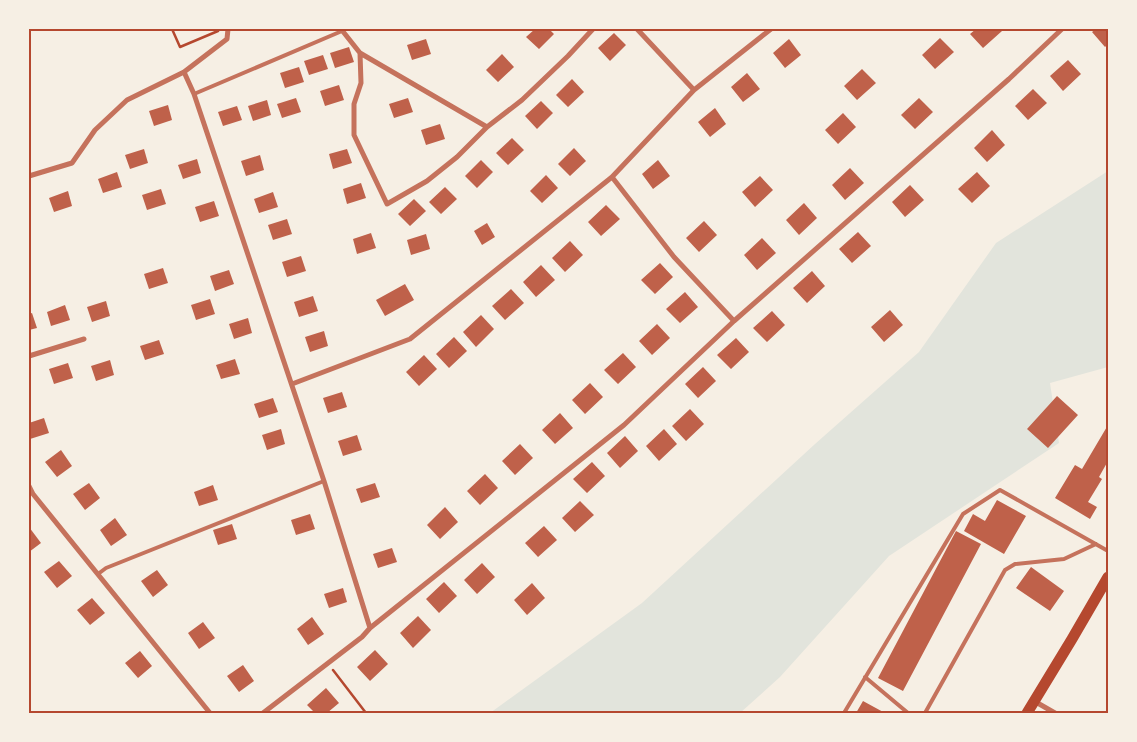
<svg xmlns="http://www.w3.org/2000/svg" width="1137" height="742" viewBox="0 0 1137 742" font-family="'Fira Sans Condensed',sans-serif">
<rect width="100%" height="100%" fill="#f6efe4"/>
<path fill="#e2e4dc" d="M1108 171V367L1050 383 1059 443 889 556 780 677 740 713H490L642 603 815 444 919 352 996 243Z"/>
<path fill="#bf614a" d="M535 29H549L554 34 539 49 526 37Z
M976 29H999L1002 31 983 48 970 34Z
M1096 29H1108V44L1105 47 1092 32Z
M614 33 626 45 610 61 598 48Z
M940 38 954 52 935 69 922 55Z
M426 39 431 54 412 60 407 45Z
M789 39 801 55 785 68 773 53Z
M349 47 354 62 335 68 330 53Z
M502 54 514 67 498 82 486 70Z
M323 55 328 69 309 75 304 61Z
M1068 60 1081 74 1063 91 1050 76Z
M299 67 304 82 285 88 280 73Z
M862 69 876 83 857 100 844 86Z
M747 73 760 89 743 102 731 87Z
M572 79 584 92 568 107 556 95Z
M339 85 344 100 325 106 320 91Z
M1033 89 1047 103 1028 120 1015 106Z
M296 98 301 112 282 118 277 104Z
M408 98 413 112 394 118 389 104Z
M919 98 933 112 915 129 901 115Z
M267 100 271 115 253 121 248 106Z
M541 101 553 113 537 129 525 116Z
M168 105 172 120 154 126 149 111Z
M237 106 242 120 223 126 218 112Z
M715 108 726 124 710 137 698 122Z
M843 113 856 127 838 144 825 130Z
M440 124 445 139 426 145 421 130Z
M992 130 1005 145 987 162 974 148Z
M512 138 524 150 508 165 496 153Z
M574 148 586 161 570 176 558 164Z
M144 149 148 163 130 169 125 155Z
M347 149 352 163 333 169 329 154Z
M260 155 264 170 246 176 241 161Z
M197 159 201 173 183 179 178 165Z
M481 160 493 172 477 188 465 176Z
M658 160 670 176 653 189 642 174Z
M850 168 864 183 845 200 832 185Z
M117 172 122 187 103 193 98 179Z
M977 172 990 186 972 203 958 189Z
M546 175 558 188 542 203 530 191Z
M760 176 773 190 755 207 742 192Z
M361 183 366 198 347 204 343 189Z
M910 185 924 200 905 217 892 202Z
M445 187 457 199 441 214 429 202Z
M161 189 166 204 147 210 142 195Z
M68 191 72 206 54 212 49 198Z
M273 192 278 207 259 213 254 199Z
M414 199 426 211 410 226 398 214Z
M214 201 219 216 200 222 195 207Z
M804 203 817 218 799 235 786 220Z
M606 205 620 219 601 236 588 222Z
M287 219 292 234 273 240 268 225Z
M704 221 717 235 699 252 686 238Z
M487 223 495 237 482 245 474 231Z
M858 232 871 246 852 263 839 249Z
M371 233 376 248 357 254 353 239Z
M426 234 430 249 411 255 407 240Z
M762 238 776 253 757 270 744 255Z
M570 241 583 255 565 272 552 258Z
M301 256 306 271 287 277 282 262Z
M660 263 673 277 655 294 641 280Z
M541 265 555 280 536 297 523 282Z
M163 268 168 283 149 289 144 274Z
M229 270 234 284 215 291 210 276Z
M812 271 825 286 807 303 793 288Z
M405 284 414 300 385 316 376 300Z
M511 289 524 303 505 320 492 306Z
M685 292 698 307 680 323 666 309Z
M313 296 318 311 299 317 294 302Z
M210 299 215 314 196 320 191 305Z
M106 301 110 316 92 322 87 307Z
M65 305 70 320 51 326 47 312Z
M890 310 903 325 884 342 871 327Z
M772 311 785 325 767 342 753 328Z
M32 313 37 328 29 330V314Z
M481 315 494 329 476 347 463 332Z
M248 318 252 333 234 339 229 324Z
M657 324 670 338 652 355 639 341Z
M324 331 328 346 310 352 305 337Z
M454 337 467 351 449 368 436 354Z
M736 338 749 352 731 369 717 355Z
M159 340 164 354 145 360 140 346Z
M623 353 636 367 618 384 604 370Z
M424 355 437 369 419 386 406 372Z
M235 359 240 374 221 379 216 365Z
M110 360 114 375 96 381 91 366Z
M68 363 73 378 54 384 49 369Z
M703 367 716 381 698 398 685 384Z
M590 383 603 397 585 414 572 400Z
M342 392 347 407 328 413 323 398Z
M1057 396 1078 415 1048 448 1027 429Z
M273 398 278 412 259 418 254 404Z
M690 409 704 424 686 441 672 426Z
M560 413 573 428 555 444 542 430Z
M44 418 49 433 30 439 29 434V423Z
M1108 425V461L1099 477 1102 479 1088 502 1097 507 1090 519 1055 498 1075 465 1082 469Z
M281 429 285 444 267 450 262 435Z
M664 429 677 444 659 461 646 446Z
M357 435 362 450 343 456 338 441Z
M625 436 638 451 620 468 607 453Z
M520 444 533 458 515 475 502 461Z
M61 450 72 466 57 477 45 462Z
M592 462 605 476 587 493 573 479Z
M485 474 498 488 480 505 467 491Z
M89 483 100 498 85 510 73 494Z
M375 483 380 497 361 503 356 489Z
M213 485 218 500 199 506 194 492Z
M997 500 1026 516 1004 554 964 531 973 514 985 521Z
M580 501 594 515 575 532 562 518Z
M445 507 458 522 440 539 427 525Z
M310 514 315 529 296 535 291 520Z
M115 518 127 535 111 546 100 530Z
M232 524 237 539 218 545 213 530Z
M544 526 557 540 538 557 525 543Z
M29 527 41 543 29 552Z
M956 531 981 544 903 691 878 678Z
M392 548 397 562 378 568 373 554Z
M59 561 72 576 57 588 44 572Z
M482 563 495 577 477 594 464 580Z
M1031 567 1064 591 1050 611 1016 588Z
M157 570 168 585 153 597 141 581Z
M444 582 457 596 439 613 426 599Z
M532 583 545 598 527 615 514 600Z
M343 588 347 602 329 608 324 594Z
M92 598 105 613 90 625 77 610Z
M418 616 431 630 413 648 400 633Z
M312 617 324 634 308 645 297 629Z
M203 622 215 638 199 649 188 633Z
M375 650 388 664 370 681 357 667Z
M140 651 152 666 138 678 125 663Z
M243 665 254 681 239 692 227 676Z
M326 688 339 703 327 713H315L307 705Z
M863 701 885 713H856Z"/>
<g fill="none" stroke-linecap="round" stroke-linejoin="round">
<path stroke="#b5482f" stroke-width="2.5" d="M172 29 180 47 218 31
M333 670 366 713"/>
<path stroke="#c5725c" stroke-width="4" d="M194 94 342 31
M98 574 106 568 324 481
M865 677 908 713
M844 713 963 514 1000 490 1108 551
M925 713 1005 570 1015 564 1064 559 1096 544"/>
<path stroke="#c5725c" stroke-width="5" d="M341 29 360 53 487 127
M637 29 694 90
M360 53 361 83 354 104V135L387 204 427 181 457 157 487 127 522 100 568 56 593 29
M184 72 194 94 324 481 370 628
M29 176 72 163 95 130 127 100 184 72 227 39 228 29
M612 177 674 257 734 321
M29 356 84 339
M292 384 410 339 612 177 694 90 771 29
M29 486 33 494 210 713
M1034 701 1055 713
M263 713 362 637 370 628 624 425 734 321 1009 79 1062 29"/>
<path stroke="#b5482f" stroke-width="11" d="M1027 713 1072 639 1108 577"/>
</g>
<rect width="1137" height="742" fill="none" stroke="#f6efe4" stroke-width="60"/>
<rect x="30" y="30" width="1077" height="682" fill="none" stroke="#b5482f" stroke-width="2"/>
</svg>
